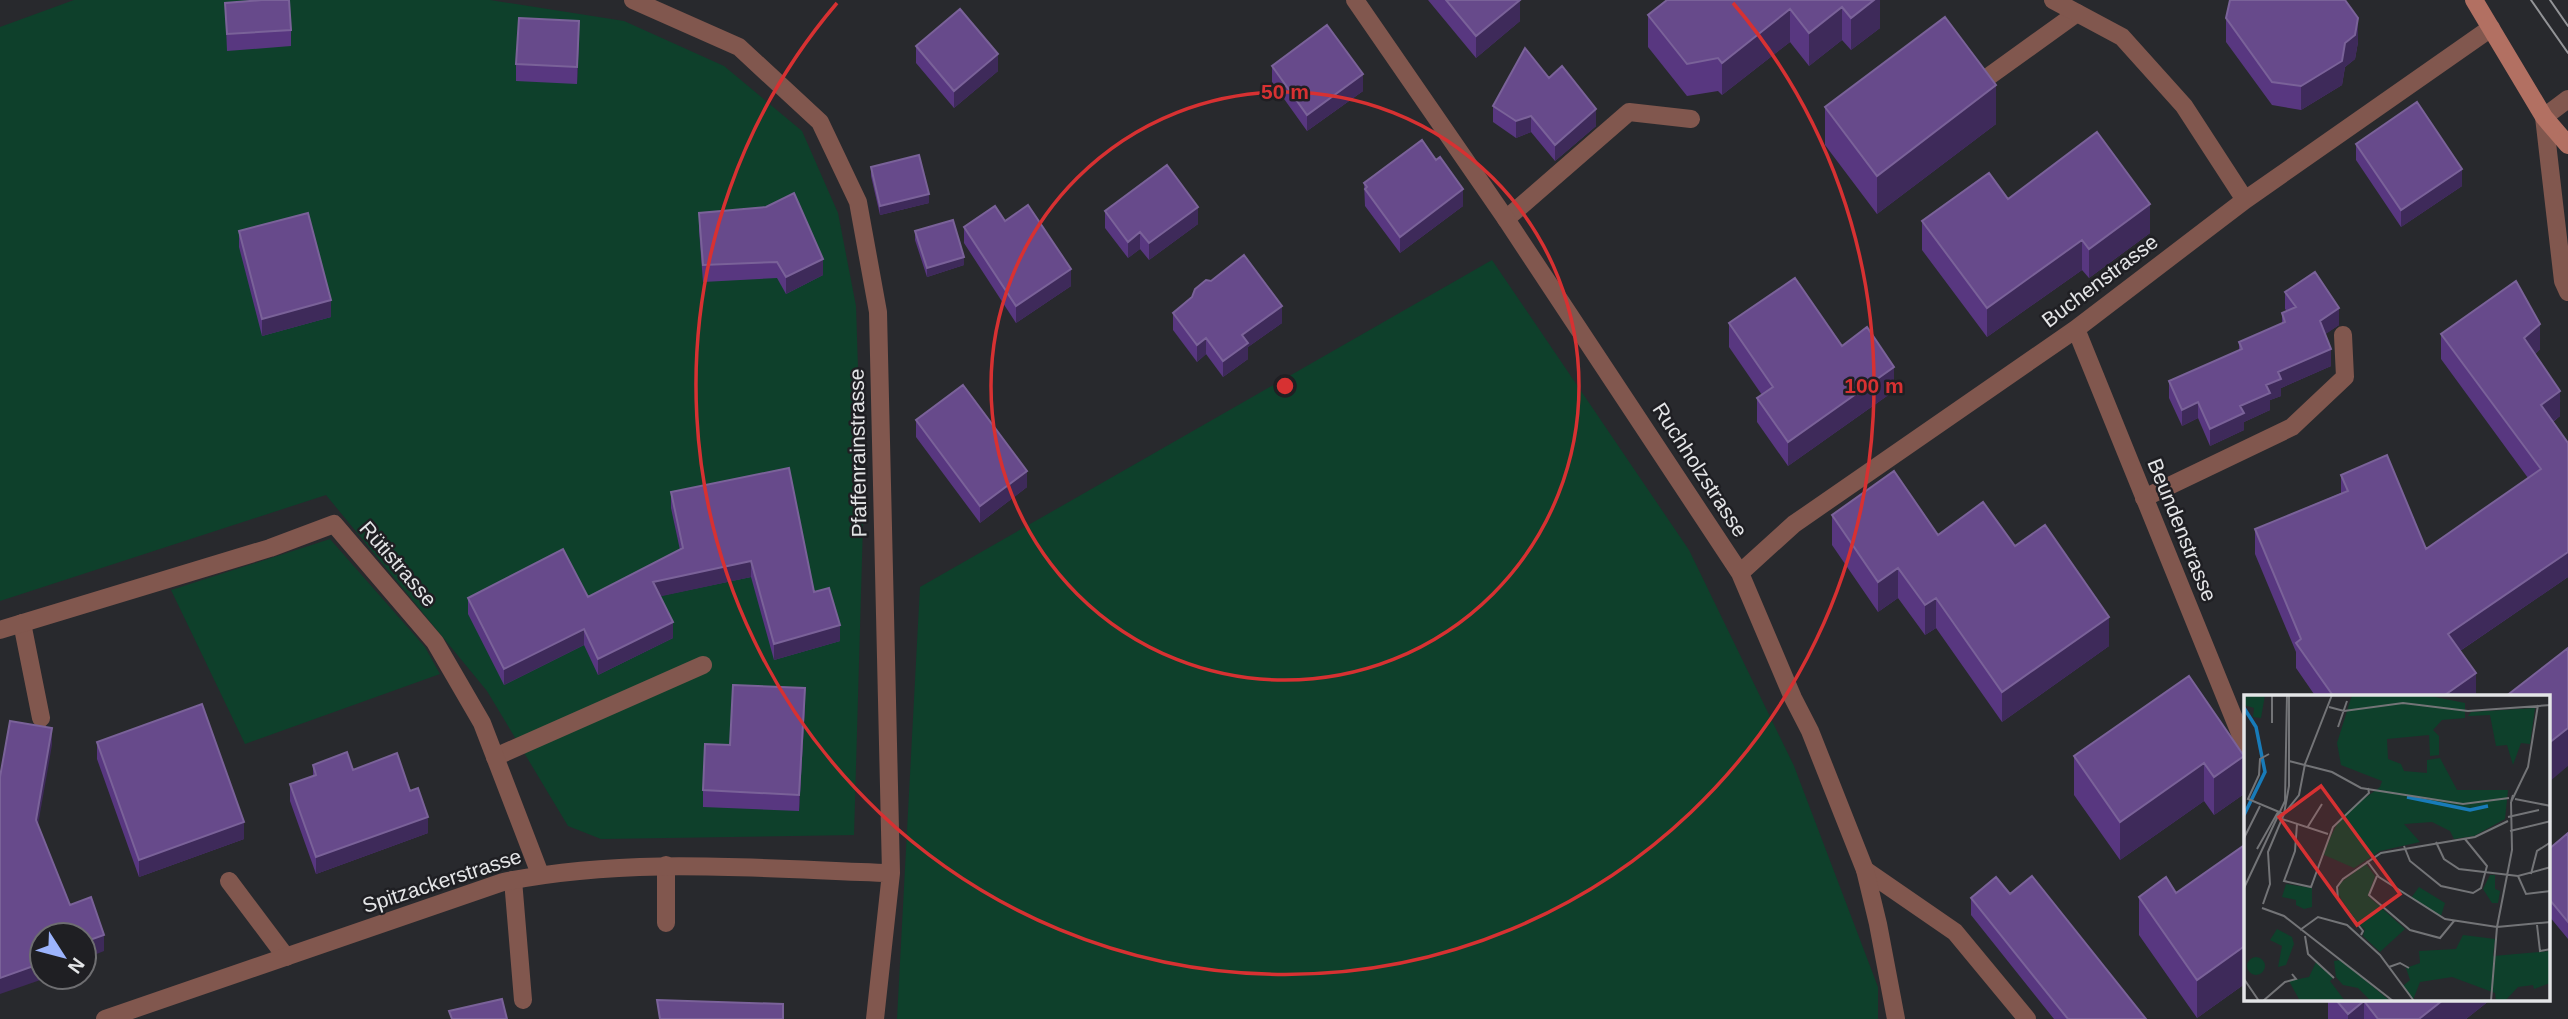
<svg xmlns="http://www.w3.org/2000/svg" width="2568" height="1019" viewBox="0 0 2568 1019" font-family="Helvetica,sans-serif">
<rect width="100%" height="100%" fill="#28292d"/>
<path fill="#0e402b" d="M74 0H490L624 21 724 66 802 131 838 213 856 306 863 524 854 835 601 839 568 826 487 691 326 495 0 601V27Z
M1492 260 1689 550 1794 766 1878 987V1019H897L920 587Z
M330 539 425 647 440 674 245 744 171 590Z"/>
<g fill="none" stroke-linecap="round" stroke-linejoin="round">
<path stroke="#81574e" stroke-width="18" d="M1988 77 2077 13
M1506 219 1629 112 1691 119
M2144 498 2292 427 2345 377 2343 335
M22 623 41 718
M495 757 703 665
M1865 870 1955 932 2027 1019
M513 880 523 1000
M229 881 286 957
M666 923V865"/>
<path stroke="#81574e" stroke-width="18" d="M633 0 739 47 820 122 858 202 878 312 891 873 875 1019
M1355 0 1506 219 1740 573 1793 698 1810 731 1865 870 1878 924 1896 1019
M2053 0 2122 37 2184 106 2245 200
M2568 99 2544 117 2563 281 2568 292
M2076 329 2246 748
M1740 573 1794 524 2076 329 2245 200 2491 28
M0 630 270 548 334 524 435 642 482 723 540 874
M105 1019 503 882C631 856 762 869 891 873"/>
<path stroke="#b27062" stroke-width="18" d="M2474 0 2544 117 2568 145"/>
<path stroke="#939497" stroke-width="2" d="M2531 0 2568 53
M2550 0 2568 26"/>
</g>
<path fill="#583780" d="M1428 0H1520V21L1476 58Z
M1880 0V28L1851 50 1842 40 1809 66 1790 42 1722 95 1718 91 1687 96 1648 47V15Z
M225 3 291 30V46L227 51Z
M2226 18 2358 42 2355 59 2345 67 2342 85 2301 110 2272 105 2226 42Z
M579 38 577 84 516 81V64Z
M916 46 998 71 954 108 916 63Z
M1272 66 1363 91 1307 131 1272 82Z
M1549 78 1596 126 1555 161 1531 132 1516 138 1493 122V106Z
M1825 107 1996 124 1877 214 1825 145Z
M2356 144 2462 186 2401 227 2356 160Z
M871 167 929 203 880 215 871 176Z
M1364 183 1463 206 1400 253 1365 206Z
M2008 199 2150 233 2089 278 2082 270 1987 337 1922 250V221Z
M1105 211 1198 224 1149 260 1140 249 1128 258 1105 228Z
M699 213 823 275 786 294 777 278 703 282 699 230Z
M964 227 1071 286 1016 323 964 243Z
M239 231 331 317 262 336 239 247Z
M915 231 964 265 927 277 915 240Z
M2285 292 2339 325 2325 334 2331 366 2281 388V396L2270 400V410L2244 422V430L2210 446 2198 418 2182 426 2169 398V381L2239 350V342L2282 323V313L2287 311 2285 309Z
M1173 313 1282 323 1248 347V359L1223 377 1206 354 1197 362 1173 330Z
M1729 323 1842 346 1894 391 1788 466 1757 422V398L1762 395 1729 347Z
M2441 334 2540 349 2535 354 2560 416 2553 422 2568 443V577L2460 651 2476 697H2316L2296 668V652L2255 554V529L2341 493V475L2426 549 2528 478 2441 359Z
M916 420 1027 487 980 523 916 437Z
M671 492 814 592 840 641 774 660 751 577 660 596 673 638 598 675 584 645 504 685 468 614V598L588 597 680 550 671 508Z
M1832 515 1938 535 2015 546 2109 646 2002 722 1936 628 1925 635 1898 598 1878 612 1832 545Z
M2189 676 2244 794 2214 815 2204 801 2120 860 2074 795V756Z
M805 705 799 811 703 807V790L730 745Z
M97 742 244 839 139 877 97 759Z
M313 765 353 770 410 791 428 833 316 874 290 801V784L313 776Z
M2568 833V939L2549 916V849Z
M2246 844V983L2197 1018 2139 935V897L2176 893Z
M2010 894 2146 1019H2054L1971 915V898Z
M2328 1000H2490L2466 1019H2328Z"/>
<path fill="#3e2a5a" d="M1520 0V21L1476 58V36Z
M1874 0H1880V28L1851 50V18Z
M1842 7V40L1809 66V33Z
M1790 9V42L1722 95V63Z
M2358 18V42L2355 59 2345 67 2342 85 2301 110V86L2345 43Z
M579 21V38L577 84V67Z
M998 54V71L954 108V91Z
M1363 74V91L1307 131V115Z
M1996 85V124L1877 214V176Z
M1596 109V126L1555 161V145Z
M1531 116V132L1516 138V121Z
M2462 169V186L2401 227V210Z
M1463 189V206L1400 253V237Z
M929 194V203L880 215V206Z
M2150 204V233L2089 278V249Z
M1198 207V224L1149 260V243Z
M1140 232V249L1128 258V242Z
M2082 240V270L1987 337V308Z
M964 257V265L927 277V268Z
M823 259V275L786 294V277Z
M1071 269V286L1016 323V306Z
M331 300V317L262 336V319Z
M1282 306V323L1248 347V359L1223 377V361L1242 335Z
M2339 308V325L2320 338V321Z
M2540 324V349L2524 363V338Z
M1206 338V354L1197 362V345Z
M2331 349V366L2281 388V396L2270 400V410L2244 422V430L2210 446V429L2266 385 2278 372Z
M1894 367V391L1788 466V442Z
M2560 391V416L2541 430V405Z
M2198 402V418L2182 426V410Z
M1027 471V487L980 523V506Z
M2568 552V577L2448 659V634Z
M751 561V577L653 598V582Z
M1898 568V598L1878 612V582Z
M1936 598V628L1925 635V605Z
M2109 617V646L2002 722V692Z
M673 622V638L598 675V659Z
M840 625V641L774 660V644Z
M584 629V645L504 685V669Z
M2476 673V697H2442Z
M805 688V705L799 811V795Z
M52 728V745L36 836V820Z
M2568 728V766L2549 782V743Z
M2244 756V794L2214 815V777Z
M2204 763V801L2120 860V822Z
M428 817V833L316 874V857Z
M244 822V839L139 877V860Z
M104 935V951L84 959V942Z
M2246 945V983L2197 1018V980Z
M42 963V977H49L0 994V978Z
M2443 1000H2490L2466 1019H2419Z
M2364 1001V1019H2348V1014Z"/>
<path fill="#674a8b" stroke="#7a6299" stroke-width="2" d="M262 0H289L291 30 227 34 225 3Z
M1446 0H1520L1476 36Z
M1667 0H1874L1851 18 1842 7 1809 33 1790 9 1722 63 1718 58 1687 64 1648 15Z
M2230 0H2345L2358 18 2355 35 2345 43 2342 61 2301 86 2272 82 2226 18Z
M960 9 998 54 954 91 916 46Z
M1945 17 1996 85 1877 176 1825 107Z
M519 18 579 21 577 67 516 64Z
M1327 25 1363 74 1307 115 1272 66Z
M1525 48 1549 78 1562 66 1596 109 1555 145 1531 116 1516 121 1493 106Z
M2417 102 2462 169 2401 210 2356 144Z
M2097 132 2150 204 2089 249 2082 240 1987 308 1922 221 1989 173 2008 199Z
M1422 140 1436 160 1440 157 1463 189 1400 237 1365 189 1367 187 1364 183Z
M919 155 929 194 880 206 871 167Z
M1167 165 1198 207 1149 243 1140 232 1128 242 1105 211Z
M794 193 823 259 786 277 777 262 703 265 699 213 766 207Z
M1028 205 1071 269 1016 306 964 227 995 206 1005 221Z
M308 213 331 300 262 319 239 231Z
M953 220 964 257 927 268 915 231Z
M1244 255 1282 306 1242 335 1248 343 1223 361 1206 338 1197 345 1173 313 1192 297 1195 289 1206 280 1211 281Z
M2315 272 2339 308 2320 321 2331 349 2278 372 2281 379 2266 385 2270 393 2240 406 2244 413 2210 429 2198 402 2182 410 2169 381 2242 349 2239 342 2285 322 2282 313 2296 307 2285 292Z
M1795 278 1842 346 1867 327 1894 367 1788 442 1757 398 1773 387 1729 323Z
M2516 281 2540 324 2524 338 2560 391 2541 405 2568 443V552L2448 634 2476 673 2442 697H2334L2296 643 2301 639 2255 529 2348 491 2341 475 2387 455 2426 549 2541 469 2441 334Z
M963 385 1027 471 980 506 916 420Z
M789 468 814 592 829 588 840 625 774 644 751 561 653 582 673 622 598 659 584 629 504 669 468 598 563 549 588 597 683 548 671 492Z
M1894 471 1938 535 1983 502 2015 546 2045 525 2109 617 2002 692 1936 598 1925 605 1898 568 1878 582 1832 515Z
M2568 648V728L2549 743V697H2505Z
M2189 676 2244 756 2214 777 2204 763 2120 822 2074 756Z
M733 685 805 688 799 795 703 790 705 744 730 745Z
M202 704 244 822 139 860 97 742Z
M10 721 52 728 36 820 70 905 91 897 104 935 84 942V935H42V963L0 978V777Z
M347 752 353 770 397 753 410 791 418 788 428 817 316 857 290 784 316 775 313 765Z
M2568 833V922L2549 899V849Z
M2246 844V945L2197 980 2139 897 2166 877 2176 893Z
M2032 876 2146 1019H2068L1971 898 1996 877 2010 894Z
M502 999 507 1019H452L449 1011Z
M657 1000 783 1004V1019H660Z
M2336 1000H2443L2419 1019H2378L2364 1001 2348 1014Z"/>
<g fill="none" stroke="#d73132" stroke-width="3.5">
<circle cx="1285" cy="386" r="294"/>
<path d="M1733 3A589 589 0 1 1 837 3"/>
</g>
<g text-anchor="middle" stroke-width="5" stroke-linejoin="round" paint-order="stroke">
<g font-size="21" fill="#e4e5e7" stroke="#1f1f23">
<text transform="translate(2100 281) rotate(-37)" y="7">Buchenstrasse</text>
<text transform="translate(858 453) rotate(-91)" y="7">Pfaffenrainstrasse</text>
<text transform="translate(1700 470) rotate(57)" y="7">Ruchholzstrasse</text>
<text transform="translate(2182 530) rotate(68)" y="7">Beundenstrasse</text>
<text transform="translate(398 564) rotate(49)" y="7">Rütistrasse</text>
<text transform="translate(442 881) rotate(-18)" y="7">Spitzackerstrasse</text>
</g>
</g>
<g transform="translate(2244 695)">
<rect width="306" height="306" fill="#28292d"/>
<path d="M13 0H21L17 23 9 22 10 13 0 10V1ZM108 0H181L221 8V23L198 25 189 35 195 41V60L186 61 185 40 143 44 144 64 157 69 160 76 183 78V65L196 63 213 95H264L261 124 230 141 210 144 206 136 188 127 160 129 176 147 136 156 110 173 78 159 97 121 136 92 138 86 97 70 93 48ZM291 13 286 49 277 48 269 70 263 50 252 51 246 20 224 21 227 17ZM122 169 131 181 124 201 161 234 136 257 119 241 121 234 110 226 94 198 96 188ZM246 180H251V194L256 196 254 208H248L239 194ZM42 189 68 193V212L60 214 52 210V205L38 202ZM175 192 201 208 197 221 167 203ZM33 234 48 242 50 249 42 270 34 272 38 251 26 245ZM219 240 251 244 249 261 306 256V288L290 294 289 290 274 292 261 306H252L251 298 208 282 176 287 169 305 159 291 166 285 162 273 176 268 175 256 212 254ZM3 271a9 9 0 1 1 18 0a9 9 0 1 1-18 0ZM97 265 146 306H127L114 293 99 290 92 282 90 266ZM72 267 89 283 86 286 101 306H56L45 286 65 282Z" fill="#0e402b"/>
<path fill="none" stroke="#187bb9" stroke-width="3.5" d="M0 13 12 32 21 77 0 120M163 102 226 115 244 111"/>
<path fill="none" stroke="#737477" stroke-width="2" d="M28 0V28M85 12 100 16 159 8 224 16 307 10M94 32 103 6M25 59 16 64 15 80 4 104 40 119 55 100 61 69 88 0M45 66 88 77 117 93 219 109 265 103M269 100 267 107 284 72 294 10M271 104 307 111M264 122 295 115M38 124 84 139M53 129 51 156 40 186 67 192 89 132 125 98 124 93M63 133 78 109M266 136 307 126M0 143 16 111M192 147 200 164 215 174 274 181 307 172M160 151 166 166 197 191 229 198 237 193 243 171 221 144M13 154 34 117M123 166 135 182 201 224 253 232 307 227M287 179 293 156 307 147M133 181 125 200 166 235 196 243 210 226M274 181 282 199 307 196M0 193 41 106 43 0M19 209 26 189 24 157 40 119 45 91V0M18 213 40 221 149 306M293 230 296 256 307 254M56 235 74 222 103 230 136 260 170 306M117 240 119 236 94 204 93 192 99 184 137 158 231 142 264 126M61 241 64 259 90 283M145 272 156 268 165 273M0 284 15 306M19 306 41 287 52 284 48 279M247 306 253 232 268 155 267 107"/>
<path fill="#d73132" fill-opacity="0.15" stroke="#d73132" stroke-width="3.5" d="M77 91 156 199 113 230 35 122Z"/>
<rect width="306" height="306" fill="none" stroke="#e4e5e7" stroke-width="3.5"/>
</g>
<circle cx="1285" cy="386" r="10" fill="#d73132" stroke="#1f1f23" stroke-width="3.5"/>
<g font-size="21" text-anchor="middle" font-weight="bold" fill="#d73132" stroke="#1f1f23" stroke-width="5" stroke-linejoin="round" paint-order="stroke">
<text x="1285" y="99">50 m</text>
<text x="1874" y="393">100 m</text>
</g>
<g transform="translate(63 956) rotate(126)"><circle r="33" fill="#1f1f23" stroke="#6e6e71" stroke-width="2"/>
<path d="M0-5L12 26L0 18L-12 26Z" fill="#9cb4fd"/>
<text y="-10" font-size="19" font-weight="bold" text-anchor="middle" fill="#e4e5e7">N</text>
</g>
</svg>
